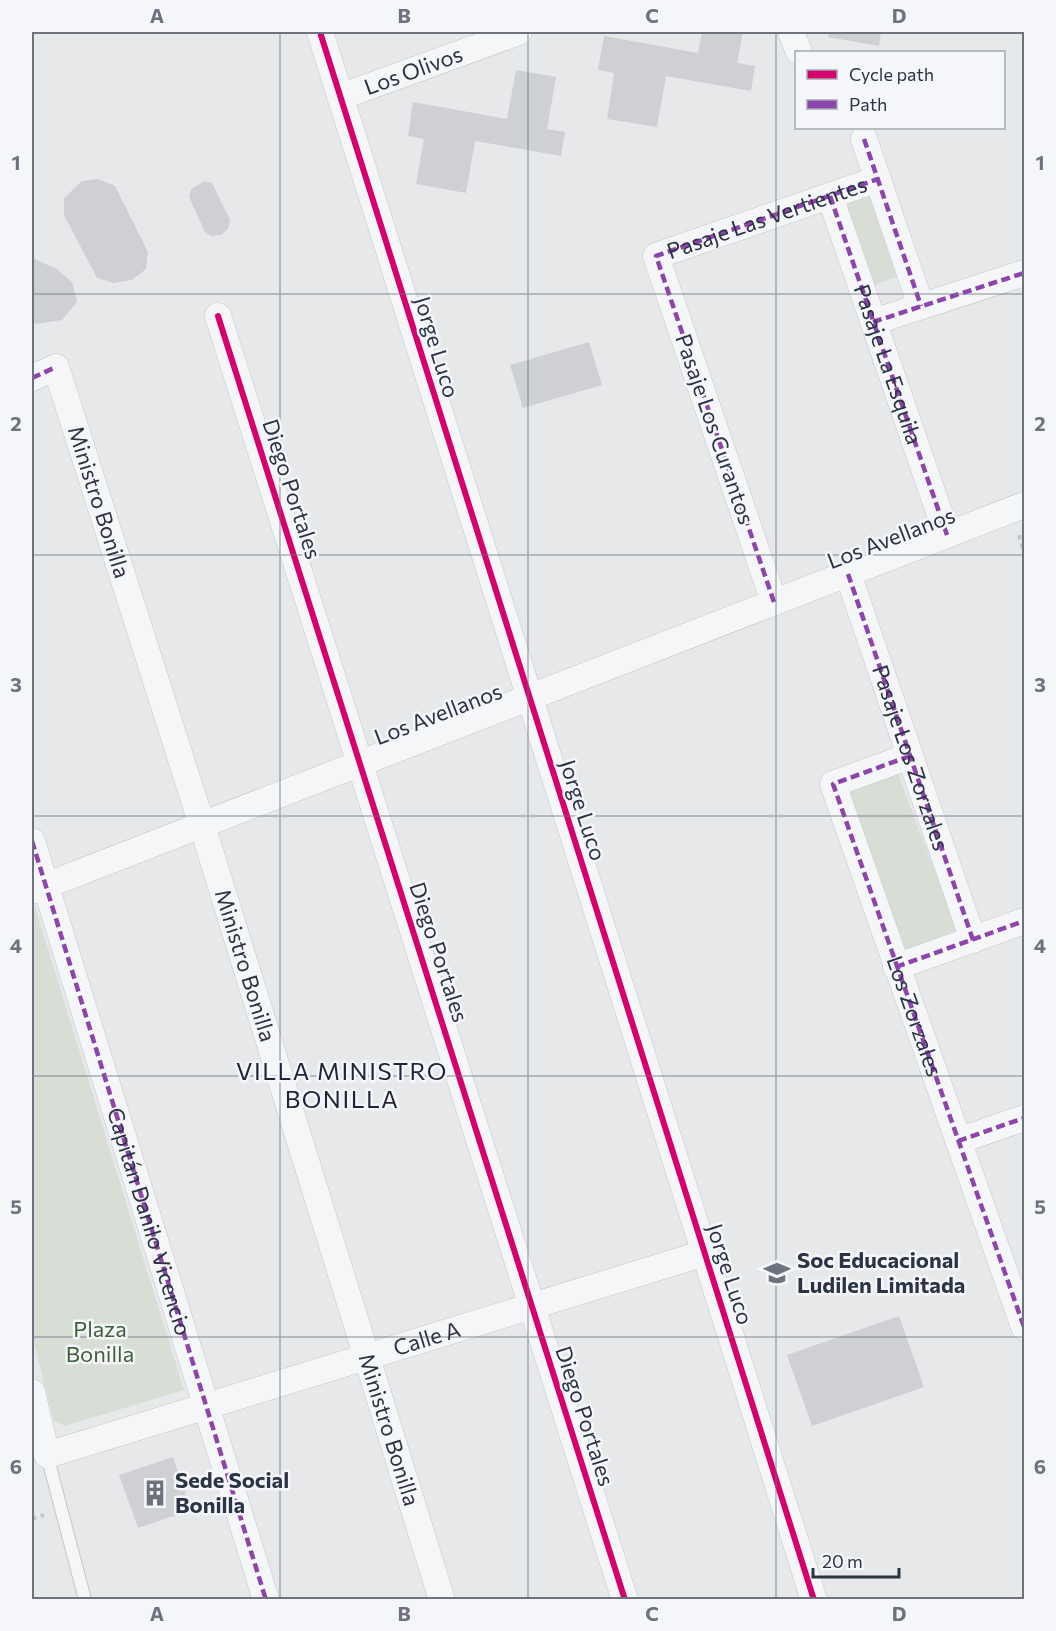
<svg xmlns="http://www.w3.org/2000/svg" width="1056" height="1631" viewBox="0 0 1056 1631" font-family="Commissioner,sans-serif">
<rect width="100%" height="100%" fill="#e6e8ea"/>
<path fill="#d6ded6" d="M888 190 916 270 874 285 846 204Z
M898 774 958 932 905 952 845 794Z
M35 907 184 1390 65 1426 54 1421 32 1336V908Z"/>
<path fill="#ced0d3" d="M702 32H743L737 63 755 66 751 91 666 76 657 127 607 119 614 73 598 70 604 36 698 53Z
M829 32H881L879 46 828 37Z
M516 70 556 77 547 129 565 132 561 156 475 141 466 193 416 184 424 139 408 136 413 102 507 119Z
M98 179 115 186 148 252 146 269 132 280 113 283 97 278 64 215V198L82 181Z
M205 181 212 183 230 220 228 229 221 235 211 236 205 232 189 197 191 189Z
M32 258 57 269 72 282 77 302 62 320 36 324 32 322Z
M589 342 602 385 523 408 510 365Z
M899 1316 924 1387 812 1426 787 1355Z
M173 1457 191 1510 138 1528 119 1475Z"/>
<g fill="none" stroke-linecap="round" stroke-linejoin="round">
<g stroke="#c4c6c8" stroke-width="14">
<path id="service" d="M47 1455 85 1600"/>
</g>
<g stroke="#c4c6c8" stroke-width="27">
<g id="minor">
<path d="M320 32 814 1600"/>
<path d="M791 32 799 52"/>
<path id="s1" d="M340 97 519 32"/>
<path d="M864 139 921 306"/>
<path id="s2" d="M830 196 947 535"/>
<path d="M218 316 625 1600"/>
<path d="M873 322 1024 273"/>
<path id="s3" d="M32 378 56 367 202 825 442 1600"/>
<path id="s4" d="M848 574 973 940"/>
<path id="s5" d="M774 602 656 256 878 179"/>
<path id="s6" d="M910 756 833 784 1024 1327"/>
<path d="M32 841 266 1600"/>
<path d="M32 891 1024 505"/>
<path d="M896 967 1024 921"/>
<path d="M958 1141 1024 1118"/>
<path id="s7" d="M32 1392 47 1455 705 1253"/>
</g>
</g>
<path stroke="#c5c6ca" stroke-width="4" stroke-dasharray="4.5 4.5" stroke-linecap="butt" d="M1019 535 1024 552
M32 1519 44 1515"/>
<use href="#service" stroke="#f5f6f7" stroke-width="12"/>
<use href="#minor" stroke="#f5f6f7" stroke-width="26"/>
<g stroke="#8e44ad" stroke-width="4.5" stroke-dasharray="9 4.5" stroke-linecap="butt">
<path d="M864 139 921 306"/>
<path d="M830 196 947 535"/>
<path d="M873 322 1024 273"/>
<path d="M32 378 56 367"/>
<path d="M848 574 973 940"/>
<path d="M774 602 656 256 878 179"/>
<path d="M910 756 833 784 1024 1327"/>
<path id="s8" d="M32 841 266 1600"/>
<path d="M896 967 1024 921"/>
<path d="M958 1141 1024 1118"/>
</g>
<g stroke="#f4f6f9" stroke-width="10">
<path id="cycleway" d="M320 32 814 1600
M218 316 625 1600"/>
</g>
<use href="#cycleway" stroke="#d6006c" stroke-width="6"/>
</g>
<path fill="none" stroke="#6c737f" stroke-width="1.5" stroke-opacity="0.55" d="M280 32V1600M528 32V1600M776 32V1600M32 294H1024M32 555H1024M32 816H1024M32 1076H1024M32 1337H1024"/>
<defs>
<g id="school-bare" transform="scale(2.07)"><path d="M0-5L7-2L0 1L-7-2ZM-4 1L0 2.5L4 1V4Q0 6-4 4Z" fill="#6c737f" stroke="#f4f6f9" stroke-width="2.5" paint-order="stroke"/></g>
<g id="building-bare" transform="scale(2.07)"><path d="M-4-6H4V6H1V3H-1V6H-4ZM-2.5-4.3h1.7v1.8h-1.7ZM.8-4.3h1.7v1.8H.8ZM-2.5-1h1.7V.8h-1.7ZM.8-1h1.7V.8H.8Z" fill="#6c737f" stroke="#f4f6f9" stroke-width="2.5" paint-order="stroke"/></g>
</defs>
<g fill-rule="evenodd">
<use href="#school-bare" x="777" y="1273"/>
<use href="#building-bare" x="155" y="1493"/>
</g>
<g text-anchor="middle" stroke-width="5" stroke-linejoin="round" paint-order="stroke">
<g font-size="22" fill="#2b3445" stroke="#f4f6f9">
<text dy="8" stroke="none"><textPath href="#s1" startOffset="78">Los Olivos</textPath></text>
<text dy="8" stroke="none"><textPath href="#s5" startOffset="483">Pasaje Las Vertientes</textPath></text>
<text transform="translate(437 347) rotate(73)" y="8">Jorge Luco</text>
<text dy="8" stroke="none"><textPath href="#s2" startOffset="178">Pasaje La Esquila</textPath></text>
<text transform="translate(715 429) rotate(71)" y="8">Pasaje Los Curantos</text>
<text transform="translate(292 489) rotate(72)" y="8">Diego Portales</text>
<text dy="8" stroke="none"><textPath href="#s3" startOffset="168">Ministro Bonilla</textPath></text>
<text transform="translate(891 538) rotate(-21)" y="8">Los Avellanos</text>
<text transform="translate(438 714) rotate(-21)" y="8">Los Avellanos</text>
<text dy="8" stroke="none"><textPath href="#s4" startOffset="194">Pasaje Los Zorzales</textPath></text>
<text transform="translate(583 810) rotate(72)" y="8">Jorge Luco</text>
<text transform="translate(439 952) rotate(72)" y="8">Diego Portales</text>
<text dy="8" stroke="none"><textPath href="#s3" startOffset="654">Ministro Bonilla</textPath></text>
<text dy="8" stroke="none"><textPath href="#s6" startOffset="328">Los Zorzales</textPath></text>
<text dy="8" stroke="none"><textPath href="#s8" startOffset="398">Capitán Danilo Vicencio</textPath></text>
<text transform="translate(730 1274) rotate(72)" y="8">Jorge Luco</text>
<text dy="8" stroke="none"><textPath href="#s7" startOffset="462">Calle A</textPath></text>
<text transform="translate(585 1416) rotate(72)" y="8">Diego Portales</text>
<text dy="8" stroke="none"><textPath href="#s3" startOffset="1140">Ministro Bonilla</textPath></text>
</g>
<g font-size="22" font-weight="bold" fill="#2b3445" stroke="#f4f6f9" text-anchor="start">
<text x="797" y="1268">Soc Educacional<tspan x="797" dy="25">Ludilen Limitada</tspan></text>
<text x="175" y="1488">Sede Social<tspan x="175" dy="25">Bonilla</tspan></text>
</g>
<g font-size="22" fill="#3f6138" stroke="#f4f6f9">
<text x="100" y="1337">Plaza<tspan x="100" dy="25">Bonilla</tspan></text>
</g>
<g font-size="24" letter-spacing="1.5" fill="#1d2536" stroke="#f4f6f9">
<text x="342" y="1080">VILLA MINISTRO<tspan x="342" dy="28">BONILLA</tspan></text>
</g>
</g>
<rect width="1056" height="1631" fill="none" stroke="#f4f6f9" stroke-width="66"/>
<rect x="795" y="51" width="210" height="78" fill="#f4f6f9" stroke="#a4a8b1" stroke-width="1.5"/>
<rect x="807" y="70" width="30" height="9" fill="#d6006c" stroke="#a4a8b1" stroke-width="1.5"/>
<text x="849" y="81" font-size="18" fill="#2b3445">Cycle path</text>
<rect x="807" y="100" width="30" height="9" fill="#8e44ad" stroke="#a4a8b1" stroke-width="1.5"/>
<text x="849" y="111" font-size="18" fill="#2b3445">Path</text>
<path d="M813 1568v9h86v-9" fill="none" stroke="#2b3445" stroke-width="3"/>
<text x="822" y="1568" font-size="18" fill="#2b3445" stroke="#f4f6f9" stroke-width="4.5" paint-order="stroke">20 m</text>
<rect x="33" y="33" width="990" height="1565" fill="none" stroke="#6c737f" stroke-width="2"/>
<g font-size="20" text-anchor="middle" font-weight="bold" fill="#6c737f">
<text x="157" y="23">A</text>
<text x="404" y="23">B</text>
<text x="652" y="23">C</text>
<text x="899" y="23">D</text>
<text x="16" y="170">1</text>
<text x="1040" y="170">1</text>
<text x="16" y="431">2</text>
<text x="1040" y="431">2</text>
<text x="16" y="692">3</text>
<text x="1040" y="692">3</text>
<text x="16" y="953">4</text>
<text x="1040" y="953">4</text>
<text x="16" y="1214">5</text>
<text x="1040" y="1214">5</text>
<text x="16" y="1474">6</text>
<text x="1040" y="1474">6</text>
<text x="157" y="1621">A</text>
<text x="404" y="1621">B</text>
<text x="652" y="1621">C</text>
<text x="899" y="1621">D</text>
</g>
</svg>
